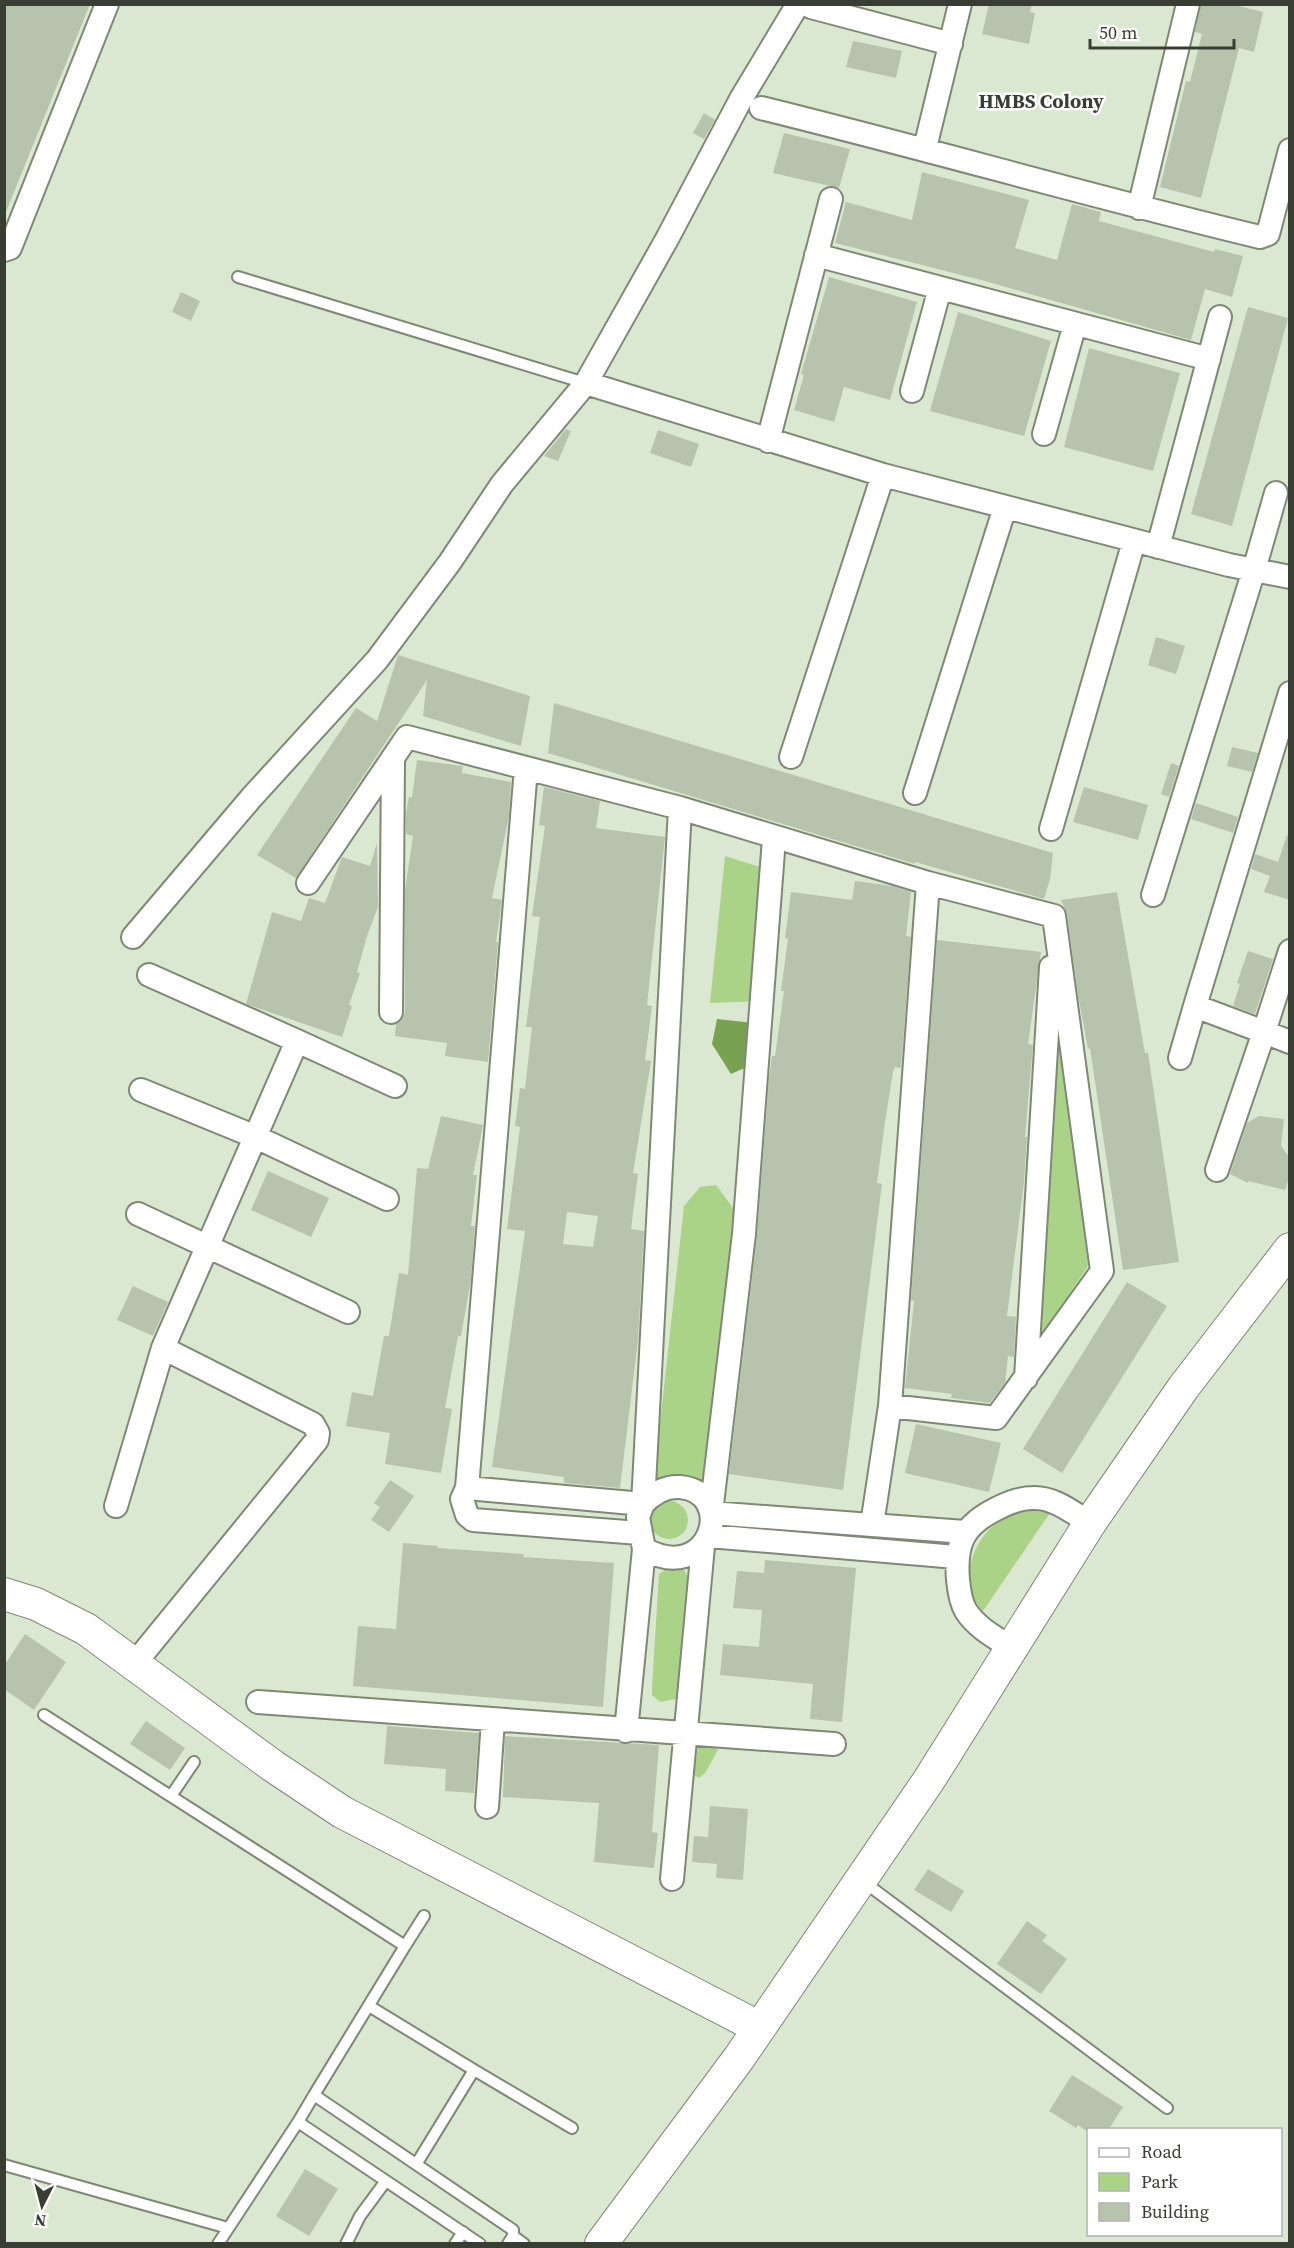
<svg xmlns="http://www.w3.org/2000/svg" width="1294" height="2248" viewBox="0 0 1294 2248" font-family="'Source Serif 4',serif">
<rect width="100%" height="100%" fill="#dbe8d1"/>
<path fill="#abd387" d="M725 856 779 873 762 1001 710 1003Z
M1059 1020 1088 1266 1040 1338 1031 1336Z
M716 1185 739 1216 708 1485 654 1478 684 1206 700 1187Z
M650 1520a19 19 0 1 1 38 0a19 19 0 1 1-38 0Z
M1030 1510 1050 1513 983 1611C956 1585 972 1536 1003 1519 1011 1514 1021 1512 1030 1510Z
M673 1564 682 1566 689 1579 680 1693 676 1699 660 1702 652 1695V1687L659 1574Z
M698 1746 714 1747 718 1750 705 1773 699 1778 694 1775Z"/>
<path fill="#78a150" d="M717 1019 753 1023 749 1066 731 1074 712 1044Z"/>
<path fill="#b7c3ad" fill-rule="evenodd" d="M4 4H90L6 212H4Z
M989 4H1032L1030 12 1035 13 1029 44 982 34Z
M1201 4H1231L1263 12 1254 52 1239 48 1201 198 1160 187 1186 81 1190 82 1202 34 1195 32Z
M853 41 902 51 896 78 846 67Z
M704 113 715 120 704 139 693 133Z
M784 133 850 149 839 188 773 173Z
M922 172 1029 200 1015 248 1057 260 1072 204 1101 212 1099 221 1214 252 1215 249 1243 256 1232 297 1205 289 1191 340 985 281 835 243 846 202 912 220Z
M829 277 917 302 890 400 844 387 834 422 794 410 804 375 801 374Z
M181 292 200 301 191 321 172 312Z
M1248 307 1288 318 1232 526 1191 514Z
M958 312 1051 341 1024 436 930 411Z
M1089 348 1180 373 1153 471 1064 447Z
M566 429 571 431 558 461 544 456Z
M658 430 699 444 691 467 650 453Z
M1156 637 1185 646 1176 674 1148 665Z
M398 655 530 696 521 746 423 716 427 680 296 878 257 855 356 708 377 721Z
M554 703 1053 853 1050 879 1044 899 915 862V864L548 753Z
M1232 747 1258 753 1252 772 1227 766Z
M417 760 463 766 462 773 511 782 509 816 492 898 502 900 496 942H498L488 1062 445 1056 447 1043 395 1036 396 1024 402 1019 405 1012V890L413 836 406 834V813L409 797H412Z
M1171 763 1179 766 1169 797 1161 794Z
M544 787 600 801 596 828 665 837 647 1005 652 1006 645 1060 651 1061 633 1173 638 1174 631 1229 644 1231 638 1340 620 1488 564 1483V1477L492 1467 525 1231 507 1229 520 1127 515 1126 520 1088 525 1089 532 1027H526L540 917 532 916 545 826 539 825ZM567 1212 598 1216 593 1247 563 1244Z
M1084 787 1148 805 1138 840 1073 822Z
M1196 803 1238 817 1233 833 1191 819Z
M1287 835 1290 836V900L1264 892 1270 876 1251 869 1255 854 1278 862Z
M377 843 378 907 367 936 357 972 360 973 349 1005 352 1006 342 1037 246 1004 272 912 301 921 309 898 325 903 342 857 370 866Z
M855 881 892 886 911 892 906 936 911 937 901 1068 895 1067 893 1072 885 1122 877 1183 882 1184 843 1490 729 1474 757 1236 769 1079 772 1056H775L784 991H781L788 939 785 938 791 892 852 900Z
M1117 892 1145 1053H1148L1179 1262 1123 1270 1090 1048 1088 1049 1078 995 1067 914 1061 900Z
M937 940 1041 952 1028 1044 1033 1045 1025 1137H1027L1024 1182 1007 1316 1016 1317 1014 1357 1008 1356 1005 1383 990 1403 951 1398 952 1394 905 1388 914 1301 911 1300Z
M1248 951 1273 959 1255 1014 1233 1006 1240 984 1237 983Z
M441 1116 483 1125 473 1175H477L471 1226H475L471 1279 461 1336H458L445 1408 452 1409 441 1473 385 1464 390 1433 346 1426 352 1392 373 1396 384 1336H389L399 1273 408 1275 417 1168 428 1169Z
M1259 1116 1284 1119 1281 1146 1290 1158V1175L1285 1190 1248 1181V1183L1230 1174 1247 1123Z
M268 1171 329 1198 311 1237 251 1210Z
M1127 1282 1167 1306 1062 1473 1023 1449Z
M133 1286 168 1302 153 1336 117 1320Z
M916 1424 1001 1443 989 1492 905 1473Z
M390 1480 414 1496 389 1532 371 1520 380 1507 374 1503Z
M403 1543 438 1546 437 1548 524 1554 523 1557 614 1563 603 1707 353 1686 358 1626 396 1629Z
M765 1560 856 1568 842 1722 810 1719 813 1684 720 1675 723 1644 759 1647 762 1610 733 1608 737 1571 764 1573Z
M25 1634 66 1662 34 1710 4 1689V1666Z
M146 1721 185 1748 170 1770 130 1744Z
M387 1726 479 1733 474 1793 445 1791 446 1769 384 1764Z
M505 1736 659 1745 652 1832 658 1833 654 1868 594 1862 599 1803 503 1797Z
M710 1806 748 1809 743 1880 716 1878 717 1864 692 1862 694 1836 708 1837Z
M928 1869 964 1891 951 1912 914 1890Z
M1027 1921 1047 1935 1042 1941 1067 1959 1041 1994 997 1964Z
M1072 2075 1123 2107 1108 2130H1085L1078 2125 1076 2128 1049 2111Z
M305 2169 338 2189 309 2236 276 2216Z"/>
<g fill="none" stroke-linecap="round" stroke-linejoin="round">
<g stroke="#7e8975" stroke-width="14">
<path id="lane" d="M238 277 585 383
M44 1715 405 1946 314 2095
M171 1796 194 1762
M864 1882 1167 2108
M405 1946 424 1916
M369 2006 474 2070 417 2163
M474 2070 572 2128
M4 2165 228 2228
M513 2236 524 2244
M218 2244 298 2122
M346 2244 360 2216 385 2182
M455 2244 463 2232
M480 2244 298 2122 314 2095 513 2230V2236L508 2244"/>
</g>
<g stroke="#7e8975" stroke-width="26">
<path id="street" d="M811 7 951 44
M761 108C928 149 1093 197 1260 237L1268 234 1290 150
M925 148 960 4
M1139 208 1188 4
M4 250 10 248 107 4
M816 255 1209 359
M586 383 883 475 1229 565 1290 577
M912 391 940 288
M1044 434 1075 324
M768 441 831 199
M1158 547 1220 317
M791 757 883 475
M526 768 467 1488 462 1499 467 1515 473 1520 639 1533
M915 793 1005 507
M1051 829 1134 541
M774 838 744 1234 711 1513 965 1532
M308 883 407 737 680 808 928 883 1054 916 1102 1271 996 1418 890 1406
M1153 895 1254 570 1276 493
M133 937 252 797 377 660 450 562 502 484 586 383 667 239 741 99 798 4
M1290 951 1264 1032 1290 1042
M391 1012 393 761
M297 1041 395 1086
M1180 1058 1195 1006
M141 1090 256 1137 387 1199
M1217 1170 1264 1032 1195 1006 1290 693
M138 1214 348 1312
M1026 1378 1051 967
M467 1488 643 1504
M643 1504C652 1494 665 1486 680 1487 737 1492 712 1586 644 1549L638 1517 643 1504 680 808
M116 1506 163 1348 297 1041 149 975
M872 1525 890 1406 928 883
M709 1536 956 1557
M1012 1648C996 1638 977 1628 966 1611 961 1603 959 1590 958 1580 955 1543 963 1525 998 1508 1008 1503 1021 1498 1033 1498 1054 1497 1073 1513 1090 1523
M135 1663 317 1440 318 1433 313 1424 163 1348
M258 1702 834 1744
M626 1731 644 1549
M487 1807 493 1720
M672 1879 703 1546"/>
</g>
<g stroke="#7e8975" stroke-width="34">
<path id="secondary" d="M4 1594 36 1604 86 1629 273 1766 342 1812 758 2027
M601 2244 739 2058 929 1780 1090 1523 1183 1388 1290 1249"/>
</g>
<use href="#lane" stroke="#fff" stroke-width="10"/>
<use href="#street" stroke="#fff" stroke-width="22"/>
<use href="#secondary" stroke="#fff" stroke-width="32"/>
</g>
<g text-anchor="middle" stroke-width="5" stroke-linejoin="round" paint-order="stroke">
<g font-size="20" font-weight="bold" fill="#393e35" stroke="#fff">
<text x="1041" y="108">HMBS Colony</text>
</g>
</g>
<rect width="1294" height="2248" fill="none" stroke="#393e35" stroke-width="12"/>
<rect x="1087" y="2128" width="195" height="108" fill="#ffffff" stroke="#b0b2ae" stroke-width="1.5"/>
<rect x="1099" y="2148" width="30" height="9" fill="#ffffff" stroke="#b0b2ae" stroke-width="1.5"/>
<text x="1141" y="2158" font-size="18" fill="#393e35">Road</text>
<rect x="1099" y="2173" width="30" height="18" fill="#abd387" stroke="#b0b2ae" stroke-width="1.5"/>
<text x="1141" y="2188" font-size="18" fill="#393e35">Park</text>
<rect x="1099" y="2203" width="30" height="18" fill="#b7c3ad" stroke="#b0b2ae" stroke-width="1.5"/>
<text x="1141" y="2218" font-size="18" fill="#393e35">Building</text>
<g transform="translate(42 2206) rotate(186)" stroke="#ffffff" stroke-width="4.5" paint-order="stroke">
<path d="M0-4.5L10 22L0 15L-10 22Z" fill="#393e35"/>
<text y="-9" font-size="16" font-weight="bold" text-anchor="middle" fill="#393e35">N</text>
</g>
<path d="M1090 39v9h144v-9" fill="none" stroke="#393e35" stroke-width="3"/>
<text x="1099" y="39" font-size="18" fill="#393e35" stroke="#ffffff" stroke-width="4.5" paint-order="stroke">50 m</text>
</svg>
